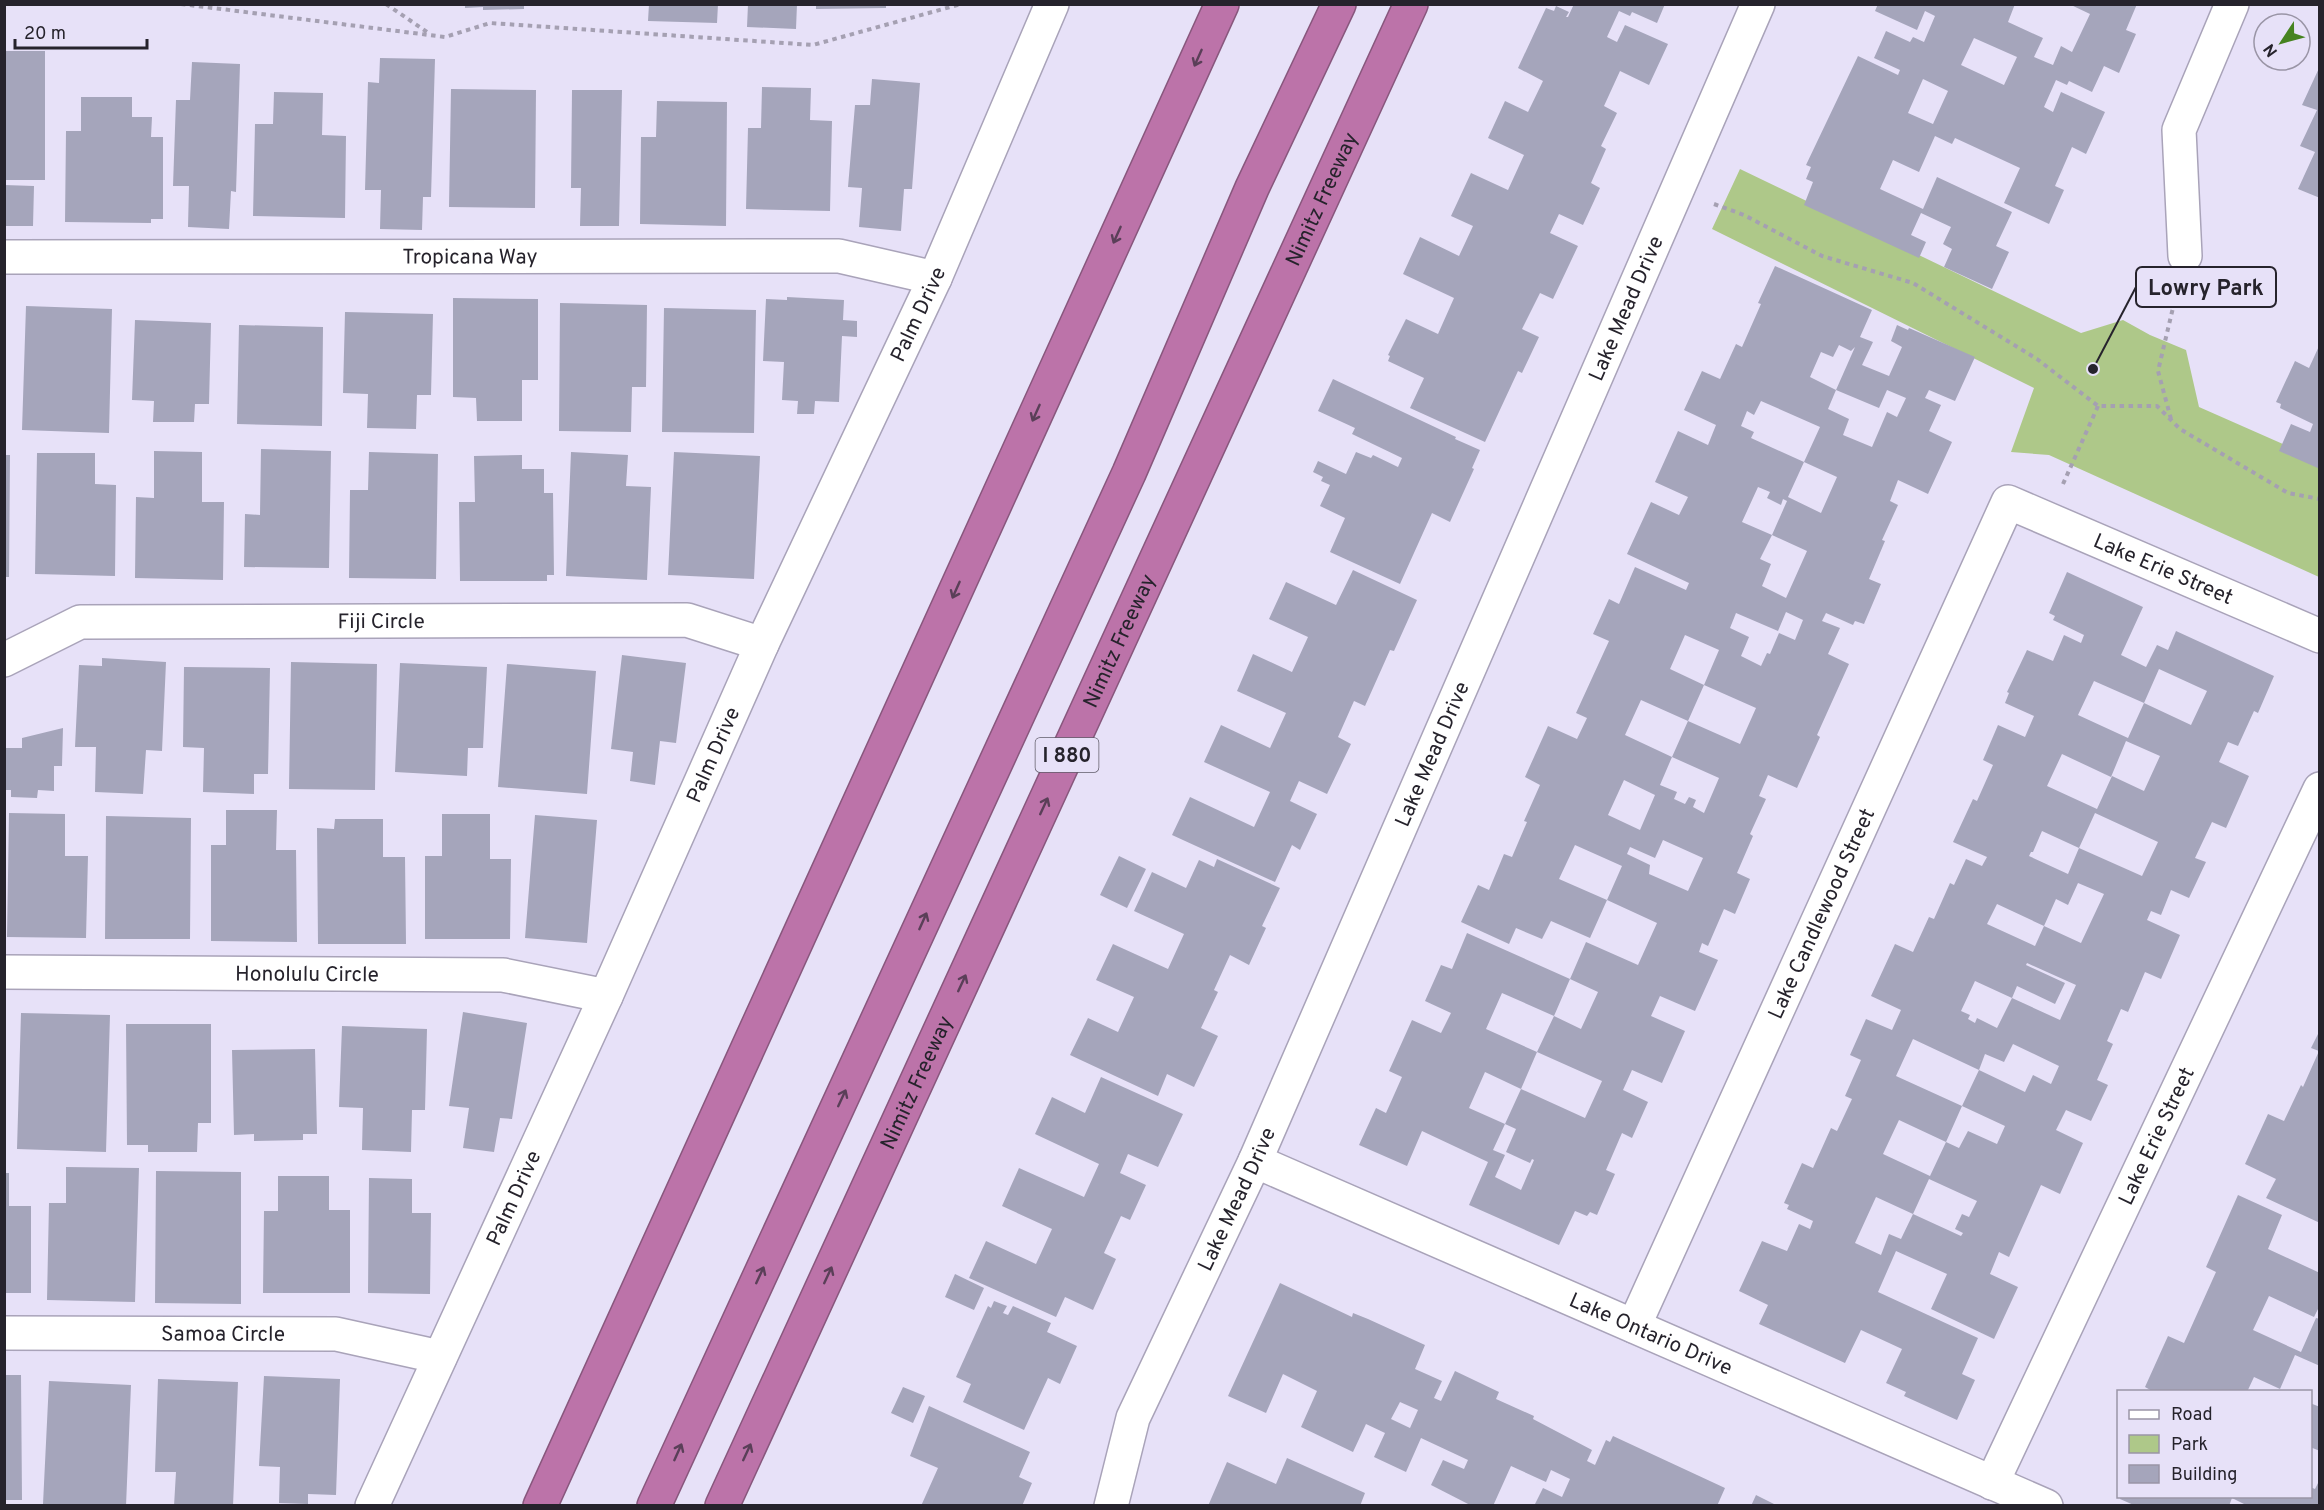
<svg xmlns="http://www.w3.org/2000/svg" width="2324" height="1510" viewBox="0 0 2324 1510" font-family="Overpass,sans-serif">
<rect width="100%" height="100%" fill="#e7e1f8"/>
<path fill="#aec889" d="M1740 169 2081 333 2123 320 2150 335 2186 350 2199 407 2319 460V577L2049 455 2011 452 2034 388 1712 229Z"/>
<path fill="#a5a5bb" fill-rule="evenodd" d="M465 4H524V9L483 10V7L465 8Z
M649 4H718L717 23 648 21Z
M748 4H797L796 29 747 27Z
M816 4H886V8L816 9Z
M1574 4H1665L1657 23 1632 12 1630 16 1619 11 1607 37 1617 42 1625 25 1668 44 1649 85 1620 71 1604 106 1617 113 1601 146 1606 149 1591 183 1600 188 1583 225 1559 214 1550 233 1578 246 1553 299 1540 293 1522 329 1539 337 1522 373 1518 371 1485 442 1410 408 1424 378 1388 361 1390 356 1388 355 1406 319 1438 334 1454 298 1403 274 1420 237 1459 256 1473 226 1451 216 1471 173 1508 190 1524 155 1488 138 1505 101 1528 112 1543 81 1518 68 1546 8 1554 11 1556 6 1569 12 1566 17H1568Z
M1878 4H2015L2008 22 2043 38 2034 57 2053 65 2061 46 2072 52 2090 14 2069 4H2137L2126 30 2136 34 2119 73 2104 66 2092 92 2069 81 2067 85 2056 80 2044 107 2053 112 2061 92 2105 112 2086 154 2072 147 2055 186 2064 190 2049 224 2004 203 2020 168 1955 138 1952 144 1935 136 1919 172 1893 160 1880 189 1923 209 1937 177 2012 212 1996 246 2009 252 1992 289 1944 267 1952 249 1943 244 1951 227 1921 213 1911 235 1926 242 1919 258 1804 205 1813 182 1806 179 1811 167 1806 165 1858 56 1898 75 1900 70 1874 58 1886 31 1910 42 1913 37 1924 42 1935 16 1925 11 1917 30 1875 11ZM1974 38 2017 57 2004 85 1961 65ZM1923 79 1948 91 1933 124 1908 113Z
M4 51H45V180H4Z
M380 58 435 59 431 197H423L422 230 380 229 381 190H365L368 82 379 83Z
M192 62 240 64 236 192 231 191 229 229 188 227 189 186H173L176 100H190Z
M2320 66V198L2298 189 2315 152 2300 146 2317 110 2302 105Z
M872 79 920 83 912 189H904L901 231 859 227 862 188 848 187 855 105H870Z
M762 87 811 88 810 120 832 121 830 211 746 209 748 128H761Z
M451 89 536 90 535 208 449 207Z
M572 90H622L619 226H580L581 188H571Z
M274 92 323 93 322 135 346 136 345 218 253 216 255 124H273Z
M81 97H132V117H152L151 137H163V219H151V223L65 222 66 131H81Z
M657 101 727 102 726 226 640 224 641 137H656Z
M4 185 34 186 33 226H4Z
M1775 266 1872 310 1860 337 1873 342 1862 365 1889 376 1902 347 1891 341 1897 325 1908 330 1909 328 1975 357 1955 401 1929 390 1925 398 1941 405 1929 431 1952 442 1928 494 1898 480 1890 501 1898 505 1882 540 1885 541 1869 579 1881 584 1864 624 1855 621 1853 625 1826 613 1822 621 1840 628 1828 654 1849 664 1817 735 1820 737 1797 788 1768 775 1759 796 1766 799 1750 834 1753 836 1737 873 1750 879 1735 914 1724 909 1708 946 1702 943 1699 952 1718 960 1695 1011 1660 996 1651 1016 1685 1031 1662 1083 1632 1070 1623 1090 1648 1102 1632 1138 1622 1133 1606 1170 1615 1174 1597 1215 1590 1212 1587 1216 1575 1211 1559 1245 1469 1205 1488 1162 1422 1131 1407 1166 1359 1145 1376 1108 1386 1113 1402 1077 1389 1071 1412 1020 1441 1033 1451 1013 1425 1001 1441 965 1452 969 1467 933 1570 979 1554 1016 1502 993 1486 1029 1537 1052 1521 1089 1485 1072 1469 1108 1505 1124 1493 1150 1505 1155 1495 1177 1521 1190 1534 1160 1532 1159 1530 1163 1506 1152 1516 1129 1505 1124 1521 1089 1585 1118 1602 1081 1537 1052 1554 1016 1581 1029 1598 992 1570 979 1586 942 1638 965 1657 923 1607 900 1590 938 1551 921 1542 939 1516 928 1509 944 1461 922 1478 885 1489 890 1504 854 1512 857 1527 822 1524 821 1540 785 1525 777 1548 726 1577 739 1587 718 1576 713 1609 641 1593 634 1609 599 1619 604 1635 567 1686 590 1689 583 1627 554 1651 502 1679 515 1688 497 1655 482 1678 431 1708 445 1716 425 1684 410 1702 371 1720 379 1736 344 1742 347 1761 304 1758 303ZM1839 345 1851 351 1855 347 1836 390 1879 408 1887 390 1906 398 1897 417 1887 412 1872 447 1843 435 1849 419 1828 409 1836 390 1810 377 1821 352 1833 357ZM1761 401 1820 427 1804 462 1837 477 1821 513 1788 497 1804 462 1751 438 1754 432 1741 426 1747 411 1754 415ZM1758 487 1770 492 1767 498 1781 505 1783 499 1787 501 1772 535 1807 551 1786 598 1762 586 1771 564 1760 559 1772 535 1742 522ZM1786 612 1803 620 1795 640 1779 633 1770 654 1767 653 1761 666 1741 656 1749 637 1730 628 1736 613 1778 631ZM1685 635 1719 650 1704 685 1670 669ZM1704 685 1756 708 1740 744 1688 721ZM1641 700 1688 721 1672 757 1719 778 1704 813 1693 807 1696 800 1689 797 1685 804 1674 799 1677 792 1660 785 1672 757 1625 735ZM1624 780 1655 795 1640 830 1608 815ZM1663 840 1703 858 1688 891 1649 874 1650 865 1627 854 1630 847 1655 858ZM1575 845 1622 866 1607 900 1559 879Z
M787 297 844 300 843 320 857 321V337L842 336 839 402 815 401 814 414H797L798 401 782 400 784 362 763 361 766 299 787 300Z
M453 298 538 299V380H522V421H477L476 398 453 397Z
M560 303 647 305 646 387H632L631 432 559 431Z
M26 306 112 309 109 433 22 430Z
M664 308 756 310 754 433 662 432Z
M345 312 433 314 431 395H417L416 429 367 428 368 394 343 393Z
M135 320 211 323 209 404H195L194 422H153L154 401 132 400Z
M239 325 323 327 322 426 237 424Z
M2320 344V469L2279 451 2291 424 2310 432 2313 424 2280 408 2281 404 2276 402 2295 361 2309 368Z
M1333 379 1456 437 1455 439 1480 450 1472 468 1474 469 1450 522 1432 513 1400 584 1330 552 1345 518 1320 506 1330 485 1321 481 1323 477 1313 472 1318 461 1346 474 1356 452 1371 458 1373 455 1398 467 1402 458 1352 434 1355 428 1318 411Z
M261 449 331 451 329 568 244 567 245 514 260 515Z
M154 451 202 452V502H224L223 580 135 578 136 497 154 498Z
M369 452 438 454 436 579 349 578 350 490H368Z
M571 452 628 455 626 486 651 487 647 580 566 576Z
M674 452 760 456 754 579 668 575Z
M37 453H95V484L116 485 115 576 35 574Z
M4 455H10L9 577H4Z
M522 455V469H544V493H553L554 575H547V581H460L459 502H475L474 456Z
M1353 570 1417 600 1394 651 1390 650 1365 706 1354 701 1338 737 1351 744 1327 794 1299 781 1290 801 1317 814 1300 850 1292 845 1275 882 1172 835 1190 797 1254 827 1270 792 1204 762 1221 725 1270 748 1286 713 1237 691 1253 654 1292 672 1308 637 1269 619 1286 582 1336 605Z
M2067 572 2143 607 2121 655 2146 667 2157 645 2168 650 2176 631 2274 676 2258 713 2254 711 2238 746 2228 742 2219 762 2249 776 2226 828 2212 822 2195 858 2206 862 2189 898 2171 890 2161 915 2151 911 2147 920 2180 935 2161 979 2145 972 2128 1012 2121 1009 2107 1041 2113 1044 2097 1080 2108 1085 2091 1121 2066 1110 2056 1130 2083 1143 2060 1194 2041 1185 2009 1257 1999 1252 1990 1274 2018 1287 1994 1339 1931 1309 1947 1274 1896 1251 1878 1292 1978 1338 1962 1374 1975 1380 1957 1420 1904 1396 1906 1392 1886 1383 1902 1349 1861 1330 1845 1363 1759 1324 1768 1305 1739 1291 1762 1241 1787 1251 1799 1224 1810 1229 1813 1221 1787 1209 1789 1205 1784 1203 1802 1163 1813 1168 1831 1128 1837 1131 1852 1099 1845 1096 1861 1060 1850 1055 1866 1019 1892 1030 1901 1010 1871 996 1895 944 1913 952 1929 917 1934 919 1950 883 1954 885 1966 859 1982 866 1987 857 1953 842 1973 799 1977 801 1993 765 1983 760 1998 725 2025 737 2034 716 2005 703 2009 693 2007 692 2027 650 2053 661 2064 635 2081 643 2084 635 2053 620 2055 616 2049 613ZM2159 669 2207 691 2191 725 2144 703ZM2094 681 2144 703 2128 738 2078 715ZM2126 741 2160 756 2144 791 2112 776 2097 809 2047 786 2062 754 2111 777ZM2095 813 2158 842 2142 876 2079 848ZM2042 831 2079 848 2068 874 2029 856 2031 852H2033ZM2078 883 2104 894 2081 943 2044 926 2035 946 1987 924 1997 904 2044 926 2056 899 2068 905ZM2027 963 2076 985 2060 1020 2012 998 1997 1028 1977 1018 1975 1023 1968 1019 1970 1015 1961 1011 1975 981 2012 998 2017 986 2055 1004 2065 983 2026 965ZM1913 1039 1979 1070 1962 1106 1896 1076ZM2013 1044 2059 1066 2051 1084 2033 1075 2025 1092 1979 1070 1985 1054 2004 1062ZM1962 1106 2005 1126 1997 1144 1968 1131 1959 1148 1946 1142 1930 1176 1883 1154 1899 1120 1946 1142ZM1929 1179 1977 1201 1969 1217 1962 1214 1955 1229 1963 1233 1961 1236 1913 1214 1901 1239 1889 1234 1881 1255 1855 1243 1876 1197 1913 1214Z
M622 655 686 663 676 743 660 741 655 785 630 781 633 752 611 749Z
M102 658 166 662 162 751 146 750 143 794 95 792 96 747H75L79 665 102 666Z
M291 662 377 664 375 790 289 789Z
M400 663 487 667 483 748H468L467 776 395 772Z
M507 664 596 671 587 794 498 787Z
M184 667 270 668 268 774H254V794L203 792 204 748 183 747Z
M63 728 62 766H54V791L38 790 37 798 11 797V790H4V748H22V738Z
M226 810H277L276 850H296L297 942 211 941V845H226Z
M9 813 65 814V856H88L86 938 7 937Z
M442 814H490V859H511L510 939H425V856H442Z
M535 815 597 820 587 943 525 938Z
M106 816 191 818 190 939H105Z
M335 819H383V857H405L406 944H318L317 828 334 829Z
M1119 856 1146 869 1127 908 1100 895Z
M1217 859 1280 888 1262 926 1266 928 1249 965 1230 955 1214 990 1218 992 1201 1028 1218 1036 1194 1087 1167 1074 1158 1096 1070 1055 1088 1018 1118 1032 1134 997 1096 980 1113 944 1168 969 1184 934 1134 911 1152 872 1186 888 1199 860 1214 867Z
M463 1012 527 1023 512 1119 500 1118 494 1152 463 1148 469 1108 449 1106Z
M21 1013 110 1015 106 1152 17 1149Z
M126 1024H211V1123H198L197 1152H148V1145H127Z
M342 1026 427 1029 425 1110H412L411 1152 362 1150 363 1108 339 1107Z
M2320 1030V1223L2266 1198 2276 1179 2245 1164 2268 1114 2284 1121 2301 1085 2303 1087 2319 1051 2311 1048Z
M315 1049 317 1134H303V1140L254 1141V1134L234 1135 232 1050Z
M1101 1077 1183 1114 1158 1167 1128 1154 1120 1173 1146 1185 1130 1220 1121 1216 1104 1253 1116 1259 1093 1310 1065 1297 1056 1317 969 1278 986 1241 1036 1264 1052 1229 1002 1206 1019 1168 1084 1197 1099 1164 1035 1134 1052 1097 1085 1113Z
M66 1167 139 1168 135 1302 47 1300 49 1203H66Z
M156 1171 241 1172V1304L155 1303Z
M4 1173H9V1206H31V1293H4Z
M278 1176H329V1210H350V1293H263L264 1211H278Z
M369 1178 412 1179V1213H431L430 1294 368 1293Z
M2238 1195 2282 1215 2268 1249 2320 1273V1305L2314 1317 2269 1296 2253 1330 2301 1352 2316 1318 2320 1319V1366L2295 1355 2280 1389 2254 1377 2247 1392H2154L2145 1387 2168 1336 2184 1343 2216 1272 2206 1267Z
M955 1274 984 1288 974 1310 945 1297Z
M1280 1283 1352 1317 1353 1313 1368 1319 1425 1345 1415 1369 1442 1381 1434 1398 1441 1401 1455 1371 1499 1392 1496 1399 1534 1416 1533 1419 1592 1450 1587 1461 1595 1465 1606 1440 1610 1442 1613 1436 1725 1488 1717 1506H1534L1543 1488 1562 1497 1570 1479 1551 1470 1546 1482 1511 1466 1493 1506H1472L1431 1485 1443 1460 1464 1469 1468 1460 1421 1438 1406 1472 1374 1457 1385 1433 1366 1424 1353 1452 1301 1427 1317 1391 1283 1374 1266 1413 1228 1396ZM1400 1402 1418 1410 1410 1428 1391 1419Z
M994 1301 1007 1306 1003 1313 1008 1315 1013 1306 1051 1323 1047 1332 1077 1346 1060 1384 1048 1378 1024 1430 963 1402 971 1384 956 1377 988 1306 991 1308Z
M4 1375H21L22 1500H4Z
M264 1376 340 1379 336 1495 308 1494V1504L279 1503 280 1467 259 1466Z
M158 1379 238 1382 233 1506H174L176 1472H155Z
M49 1381 131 1385 126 1506 43 1504Z
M903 1387 925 1396 913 1423 891 1413Z
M2310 1403 2320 1407V1451L2310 1447Z
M929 1406 1030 1452 1019 1477 1032 1483 1022 1506H921L938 1468 910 1456Z
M1287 1458 1365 1493 1360 1506H1208L1227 1462 1276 1484Z
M2320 1479V1506H2248L2232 1498 2229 1506H2136L2120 1499 2121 1496H2310V1487L2315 1489Z
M1756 1495 1778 1506H1751Z"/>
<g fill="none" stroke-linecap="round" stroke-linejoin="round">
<g stroke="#a9a3b9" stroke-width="36">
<g id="street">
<path d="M2185 256 2179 130 2232 4"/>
<path id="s1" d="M4 257 839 256 935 278"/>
<path id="s2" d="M4 660 80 622 687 620 762 644"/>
<path id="s3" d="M4 972 503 975 606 996"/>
<path id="s4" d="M1255 1161 2046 1506"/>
<path id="s5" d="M1634 1326 2008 502 2320 636"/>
<path id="s6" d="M4 1333 336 1334 440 1357"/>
<path id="s7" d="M1992 1483 2320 789"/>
<path id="s8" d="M372 1506 606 996 762 644 935 278 1052 4"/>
<path id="s9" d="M1111 1506 1133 1418 1255 1161 1758 4"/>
</g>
</g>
<g stroke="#88577d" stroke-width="36">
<g id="highway">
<path d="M540 1506 1222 4"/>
<path d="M654 1506 1129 473 1252 188 1339 4"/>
<path id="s10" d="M722 1506 1411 4"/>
</g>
</g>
<path stroke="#a5a0b2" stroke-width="4" stroke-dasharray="4.5 4.5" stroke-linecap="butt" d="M181 4 445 37 490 23 813 45 961 4
M386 4 430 34
M1714 204 1744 215 1822 256 1913 283 2037 359 2098 406H2157L2180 429 2288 493 2320 499
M2171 419 2158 371 2176 295
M2063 484 2098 406"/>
<use href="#street" stroke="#fff" stroke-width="33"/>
<use href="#highway" stroke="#bc73a9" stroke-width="33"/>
</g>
<defs><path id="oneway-shaft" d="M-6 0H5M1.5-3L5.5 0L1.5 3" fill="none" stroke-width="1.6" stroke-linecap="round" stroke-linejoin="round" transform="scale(1.5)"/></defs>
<g stroke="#5a3f58">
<use href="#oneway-shaft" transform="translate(1198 58) rotate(114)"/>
<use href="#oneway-shaft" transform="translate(1117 235) rotate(114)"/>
<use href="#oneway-shaft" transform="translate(1036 413) rotate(114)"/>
<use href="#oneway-shaft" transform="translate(956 590) rotate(114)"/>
<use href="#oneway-shaft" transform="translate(1044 806) rotate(-65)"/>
<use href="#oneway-shaft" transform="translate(923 921) rotate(-66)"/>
<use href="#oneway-shaft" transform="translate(962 983) rotate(-65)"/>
<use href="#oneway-shaft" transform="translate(842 1098) rotate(-65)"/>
<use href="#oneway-shaft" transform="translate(760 1275) rotate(-65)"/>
<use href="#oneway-shaft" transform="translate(828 1275) rotate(-65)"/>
<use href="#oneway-shaft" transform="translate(678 1452) rotate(-66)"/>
<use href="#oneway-shaft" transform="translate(747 1452) rotate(-65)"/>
</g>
<g text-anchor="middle" stroke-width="6" stroke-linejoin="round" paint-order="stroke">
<rect fill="#e7e1f8" stroke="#605c69" stroke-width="1.5" x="1035.5" y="738" width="63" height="34" rx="4.5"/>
<g font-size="20" font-weight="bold" fill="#26232c">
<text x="1067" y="762">I 880</text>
</g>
<g font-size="21" fill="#26232c" stroke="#e7e1f8">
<text dy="7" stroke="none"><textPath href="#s10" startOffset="1438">Nimitz Freeway</textPath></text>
<text dy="7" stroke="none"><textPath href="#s1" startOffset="466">Tropicana Way</textPath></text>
<text dy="7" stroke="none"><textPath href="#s9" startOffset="1305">Lake Mead Drive</textPath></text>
<text dy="7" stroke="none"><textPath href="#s8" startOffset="1311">Palm Drive</textPath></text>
<text dy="7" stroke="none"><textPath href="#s5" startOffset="1074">Lake Erie Street</textPath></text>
<text dy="7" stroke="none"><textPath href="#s2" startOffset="386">Fiji Circle</textPath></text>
<text dy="7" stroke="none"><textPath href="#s10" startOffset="952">Nimitz Freeway</textPath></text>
<text dy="7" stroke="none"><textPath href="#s9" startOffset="819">Lake Mead Drive</textPath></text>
<text dy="7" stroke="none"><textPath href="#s8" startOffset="825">Palm Drive</textPath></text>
<text dy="7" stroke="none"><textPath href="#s5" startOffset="453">Lake Candlewood Street</textPath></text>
<text dy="7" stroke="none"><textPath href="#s3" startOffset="303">Honolulu Circle</textPath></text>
<text dy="7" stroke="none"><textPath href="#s10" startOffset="466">Nimitz Freeway</textPath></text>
<text dy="7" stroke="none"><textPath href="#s7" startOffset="384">Lake Erie Street</textPath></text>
<text dy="7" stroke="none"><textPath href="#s8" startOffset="339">Palm Drive</textPath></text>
<text dy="7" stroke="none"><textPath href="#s9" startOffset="333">Lake Mead Drive</textPath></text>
<text dy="7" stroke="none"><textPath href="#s6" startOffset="219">Samoa Circle</textPath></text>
<text dy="7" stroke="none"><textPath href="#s4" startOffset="432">Lake Ontario Drive</textPath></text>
</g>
</g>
<path fill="none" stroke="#26232c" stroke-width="2" d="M2093 369L2136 287"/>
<circle fill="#26232c" stroke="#e7e1f8" stroke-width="2" cx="2093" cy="369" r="6"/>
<rect fill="#e7e1f8" stroke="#26232c" stroke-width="2" x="2136" y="267" width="140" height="40" rx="6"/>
<g font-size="22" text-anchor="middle" font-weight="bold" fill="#26232c">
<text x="2206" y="295">Lowry Park</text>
</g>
<rect width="2324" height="1510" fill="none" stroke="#26232c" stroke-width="12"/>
<rect x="2117" y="1390" width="195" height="108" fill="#e7e1f8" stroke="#9a95a6" stroke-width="1.5"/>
<rect x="2129" y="1410" width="30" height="9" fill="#ffffff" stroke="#9a95a6" stroke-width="1.5"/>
<text x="2171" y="1420" font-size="18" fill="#26232c">Road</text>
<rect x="2129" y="1435" width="30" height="18" fill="#aec889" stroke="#9a95a6" stroke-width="1.5"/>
<text x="2171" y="1450" font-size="18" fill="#26232c">Park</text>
<rect x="2129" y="1465" width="30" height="18" fill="#a5a5bb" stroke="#9a95a6" stroke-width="1.5"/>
<text x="2171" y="1480" font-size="18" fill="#26232c">Building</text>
<g transform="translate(2282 42) rotate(234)"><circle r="28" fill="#e7e1f8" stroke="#9a95a6" stroke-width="1.5"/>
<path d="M0-4.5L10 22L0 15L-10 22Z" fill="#468320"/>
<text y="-9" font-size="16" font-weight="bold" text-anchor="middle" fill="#26232c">N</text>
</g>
<path d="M15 39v9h132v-9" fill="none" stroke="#26232c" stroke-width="3"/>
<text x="24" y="39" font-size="18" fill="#26232c" stroke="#e7e1f8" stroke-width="4.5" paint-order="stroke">20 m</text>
</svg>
